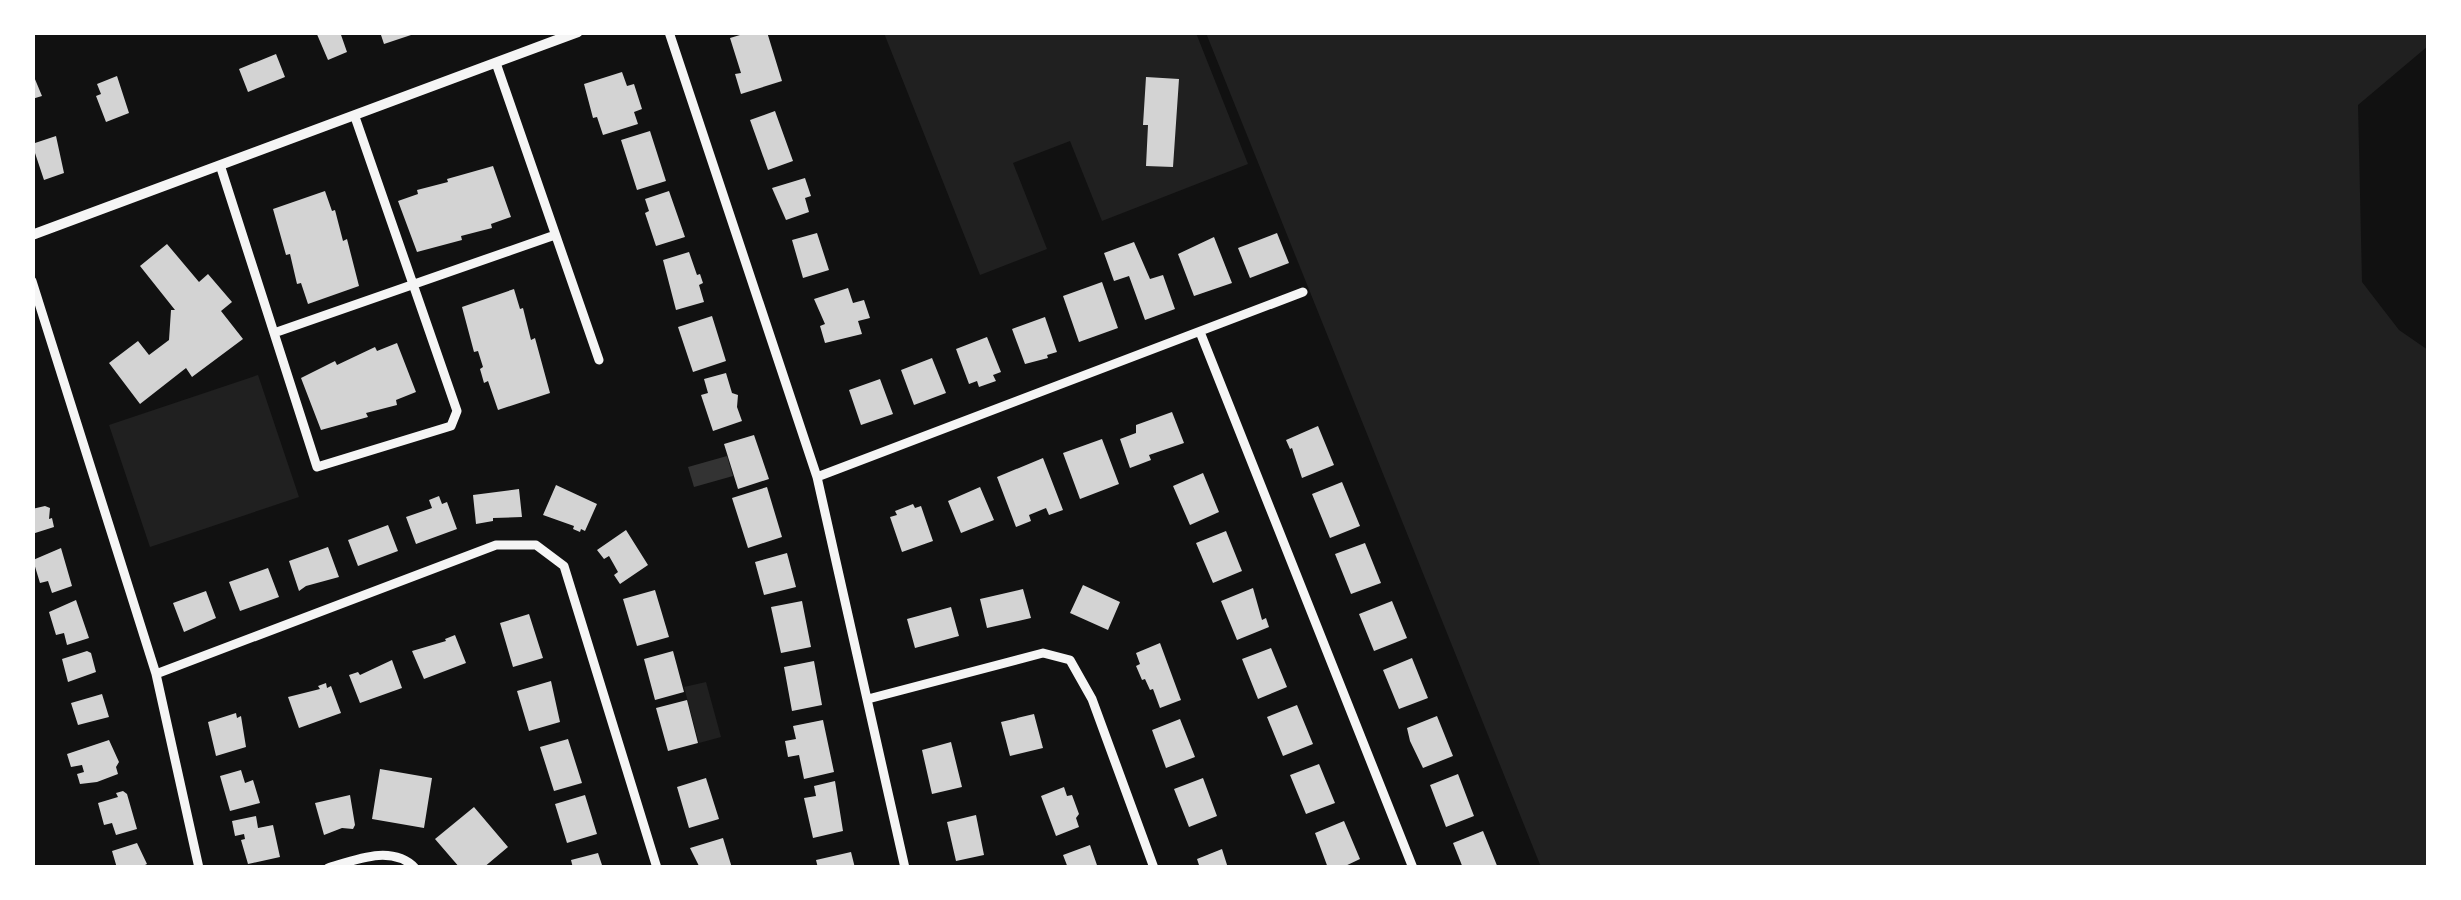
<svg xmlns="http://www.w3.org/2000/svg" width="2461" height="900" viewBox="0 0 2461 900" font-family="'Source Sans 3',sans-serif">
<rect width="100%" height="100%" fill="#111"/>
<path fill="#202020" d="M884 33H1196L1248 164 1102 221 1070 141 1013 163 1047 249 980 275Z
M1206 33H2428V46L2358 105 2362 282 2399 330 2428 350V867H1541Z
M258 375 299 497 150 547 109 425Z
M706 682 721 737 699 743 684 687Z"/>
<path fill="#333" d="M727 456 733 476 694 487 688 467Z"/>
<path fill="#d3d3d3" d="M316 32H340L347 52 328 60Z
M380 32H417V33L384 44Z
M750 32H767L782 81 741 94 735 74 741 73 730 38Z
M276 54 285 77 248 92 239 69Z
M32 72 42 96 32 99Z
M622 72 627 86 634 84 642 109 634 112 638 124 603 135 597 117 593 118 584 84Z
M117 76 129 113 106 122 96 96 101 94 97 84Z
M1146 77 1179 79 1173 167 1146 166 1148 125H1143Z
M775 111 793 161 768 170 750 120Z
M650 131 666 181 637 190 621 140Z
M56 136 64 173 44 180 32 144Z
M493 166 511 217 491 224 492 228 461 236 462 240 417 252 398 201 418 194 417 190 448 182 447 179Z
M805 178 811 196 805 198 809 212 786 220 772 188Z
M325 191 332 211 335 210 343 241 347 239 359 286 308 304 301 283 297 284 290 254 286 255 273 209Z
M669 191 685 237 656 246 645 213 649 211 645 199Z
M817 233 829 270 803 278 792 240Z
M1277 233 1289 263 1250 278 1238 248Z
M1214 237 1232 283 1194 296 1178 254Z
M1134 242 1150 279 1163 275 1175 309 1145 320 1129 276 1114 281 1104 253Z
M167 244 199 282 208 274 232 302 221 311 243 339 192 377 186 368 140 404 109 363 138 341 149 355 169 340 171 310H175L140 266Z
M689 252 697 275 700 274 703 283 699 285 704 302 676 310 663 260Z
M1102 282 1118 328 1079 342 1063 296Z
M848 288 853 303 864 300 870 318 858 321 862 334 825 343 820 326 825 324 814 299Z
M514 289 520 309 523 308 531 340 535 338 550 393 498 410 488 381 484 383 480 369 483 367 478 351 474 352 462 307Z
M712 316 726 361 693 372 678 327Z
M1045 317 1057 352 1047 355 1048 358 1025 364 1012 329Z
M987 337 1001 372 993 375 996 381 979 387 977 381 969 384 956 349Z
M397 343 416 392 396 400 397 405 366 413 368 417 321 430 301 378 335 361 337 365 375 347 377 351Z
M932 358 946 393 914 405 901 370Z
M726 373 732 393 738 395 737 407 742 421 713 431 701 395 708 393 704 379Z
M880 379 893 414 861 425 849 390Z
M1172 412 1184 443 1149 455 1151 460 1130 468 1120 439 1136 433V425Z
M1318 426 1334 465 1302 478 1292 448 1290 449 1286 440Z
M754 435 769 479 738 489 724 444Z
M1102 439 1119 484 1080 499 1063 453Z
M1043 458 1063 510 1049 515 1046 508 1029 515 1031 521 1016 527 997 477Z
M1203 473 1219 512 1190 525 1173 486Z
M1342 482 1360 526 1330 538 1312 494Z
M556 485 597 504 585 531 581 529 580 532 573 529 574 526 543 515Z
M767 487 782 537 748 548 732 498Z
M980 487 994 520 961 533 948 501Z
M519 489 522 517 493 518V521L476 524 473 495Z
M439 496 442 504 447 502 457 529 416 544 406 517 432 508 429 500Z
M913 504 915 508 921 506 933 541 902 552 890 517 897 515 895 511Z
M45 506 50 508 49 519 52 518 54 527 32 534V509Z
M388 525 398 551 358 566 348 540Z
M626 530 648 565 620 584 614 575 618 572 613 563 609 556 604 559 597 550Z
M1226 531 1242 571 1213 583 1196 543Z
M1365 543 1381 583 1351 594 1335 554Z
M328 547 339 577 306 586 299 591 289 561Z
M61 548 72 586 52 593 48 581 40 583 33 560Z
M787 553 796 587 764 595 755 562Z
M268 568 279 597 240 611 229 582Z
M1083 585 1120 602 1108 630 1070 613Z
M1253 588 1262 620 1266 618 1269 627 1237 640 1221 601Z
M1023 589 1031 618 987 628 980 599Z
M655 590 669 637 637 646 623 599Z
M206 591 216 618 184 632 173 603Z
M76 600 89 638 67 645 64 633 56 635 49 612Z
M802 601 811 647 781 653 771 607Z
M1392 601 1407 638 1374 651 1359 614Z
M951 607 959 636 915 648 907 619Z
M529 614 543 658 513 667 500 623Z
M455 635 466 663 424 679 412 651 446 641 445 639Z
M1160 643 1181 700 1160 708 1153 689 1150 690 1145 679 1142 680 1136 666 1140 664 1136 653Z
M1271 648 1287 687 1258 699 1242 659Z
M87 651 91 653 96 672 68 682 62 659Z
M673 651 684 692 655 700 644 659Z
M1412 658 1428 698 1399 709 1383 670Z
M392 660 402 688 360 703 349 675 358 672 360 675Z
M814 661 822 705 792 711 784 667Z
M551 681 560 722 529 731 517 691Z
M326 683 327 688 331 686 341 713 299 728 288 697 320 689 318 686Z
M102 694 109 717 78 725 71 703Z
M687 700 698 743 668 751 656 708Z
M1297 705 1313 744 1283 756 1267 717Z
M236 713 237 718 241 716 246 747 216 756 208 722Z
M1034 714 1043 748 1010 756 1001 722Z
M1437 716 1453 756 1423 768 1410 741 1407 728Z
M1180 719 1195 757 1166 768 1152 730Z
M823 720 834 772 804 779 799 755 788 757 785 741 796 739 793 726Z
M568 739 582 783 554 791 540 747Z
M109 740 119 762 116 767 118 774 97 782 80 784 77 774 84 772 82 765 71 767 67 754Z
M951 742 962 787 932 794 922 750Z
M1319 764 1335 803 1306 814 1290 775Z
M380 769 432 778 424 828 372 819Z
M241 770 245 783 253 780 260 803 230 811 220 776Z
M1458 774 1474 816 1446 827 1430 785Z
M706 778 719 819 689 828 677 787Z
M1203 778 1217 816 1189 827 1174 789Z
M835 781 843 831 813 838 804 798 816 796 814 786Z
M1064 787 1067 796 1072 795 1079 814 1076 818 1079 827 1056 836 1041 796Z
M123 791 127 794 137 829 116 835 112 823 104 825 98 803 118 797 116 793Z
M350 795 355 825 353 829 342 828 324 835 315 803Z
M585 795 597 834 567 843 555 804Z
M474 807 508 847 483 868H460L435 839Z
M976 815 984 855 956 861 947 822Z
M256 816 258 828 273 825 280 857 248 864 241 840 245 839 244 834 235 836 232 821Z
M1344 821 1360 859 1341 868H1328L1315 833Z
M1483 831 1498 868H1463L1453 843Z
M723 838 732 868H700L690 848Z
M137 843 147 864 139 868H117L112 851Z
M1090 845 1098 868H1068L1063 855Z
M1222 849 1228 868H1200L1197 859Z
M851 852 855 868H818L816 860Z
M598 853 603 868H573L571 860Z"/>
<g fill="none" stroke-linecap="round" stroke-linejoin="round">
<path stroke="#f5f5f5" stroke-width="9" d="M669 32 817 477 905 868
M496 63 599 360
M221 168 317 467 451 426 457 411 355 117
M32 281 156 674 199 868
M1200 332 1413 868
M274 333 555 235
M817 477 1303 292
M156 674 496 545H536L564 566 657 868
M868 699 1043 653 1070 660 1092 699 1154 868
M328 868C355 860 392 844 415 868"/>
<path stroke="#f5f5f5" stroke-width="10" d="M32 235 578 32"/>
</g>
<rect width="2461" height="900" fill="none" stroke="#ffffff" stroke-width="70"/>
</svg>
